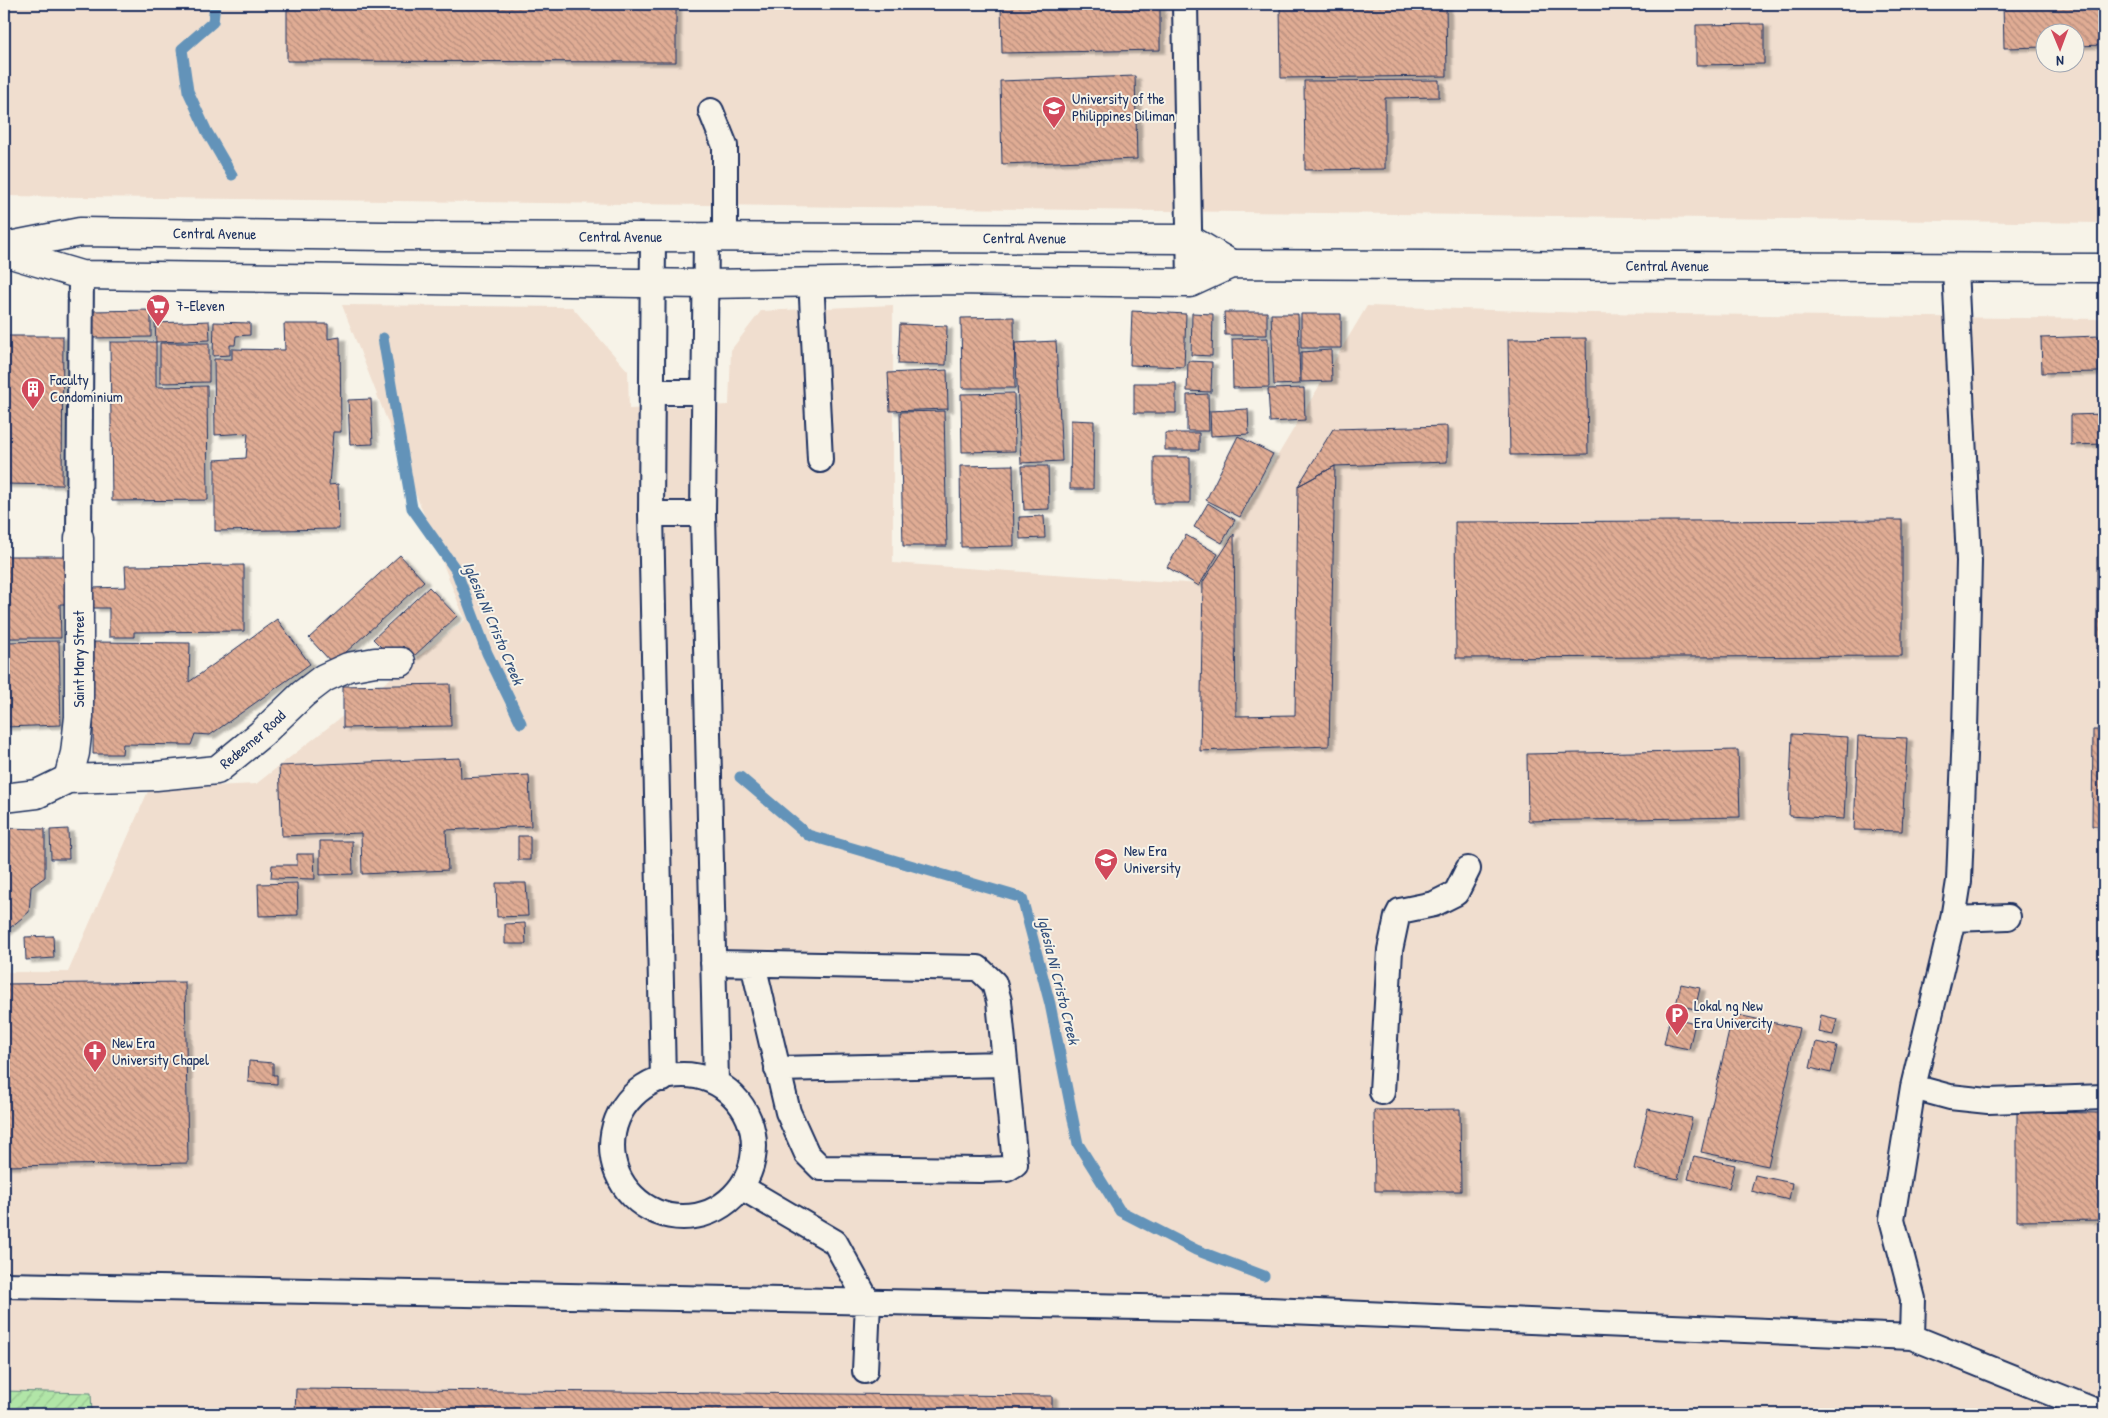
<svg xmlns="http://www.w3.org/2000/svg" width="2108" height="1418" viewBox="0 0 2108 1418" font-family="'Patrick Hand',sans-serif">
<defs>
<pattern id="garden-furrows" width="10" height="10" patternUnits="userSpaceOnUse" patternTransform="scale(1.25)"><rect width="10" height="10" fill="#b1e5a7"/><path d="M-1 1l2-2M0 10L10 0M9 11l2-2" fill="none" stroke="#98c592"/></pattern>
<pattern id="building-back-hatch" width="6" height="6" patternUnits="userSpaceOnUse" patternTransform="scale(1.25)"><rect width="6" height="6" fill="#e0ac94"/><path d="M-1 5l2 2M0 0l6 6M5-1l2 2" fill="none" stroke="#b58c7c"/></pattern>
<filter id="shadow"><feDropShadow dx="5.5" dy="3" stdDeviation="1" flood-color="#0004"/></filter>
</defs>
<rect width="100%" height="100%" fill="#f7f3e8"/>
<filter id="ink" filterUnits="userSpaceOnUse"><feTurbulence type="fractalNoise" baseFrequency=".02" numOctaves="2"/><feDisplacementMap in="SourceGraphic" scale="10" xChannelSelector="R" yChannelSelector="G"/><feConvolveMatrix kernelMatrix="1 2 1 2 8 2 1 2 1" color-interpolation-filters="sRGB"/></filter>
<g filter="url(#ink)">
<path fill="#f0decf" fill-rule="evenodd" d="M4 4H2104V223L4 196ZM2046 32H2076V62H2046Z
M342 305 572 307 628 371 629 409 729 405 731 350 761 311 893 305V563L1201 584 1367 306 1589 313 2104 319V1414H4V972H68L149 789 256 784 465 620Z"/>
<path fill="url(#garden-furrows)" stroke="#668a82" d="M4 1391 91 1393 92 1414H4Z"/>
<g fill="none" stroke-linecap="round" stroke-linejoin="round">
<path stroke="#6493b9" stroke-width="11" d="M215 4 213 22 182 49 188 91 207 132 232 175
M383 338 412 508 456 570 487 653 521 723
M740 777 808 835 1022 898 1050 1004 1078 1144 1120 1211 1196 1250 1264 1276"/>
</g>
<path fill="url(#building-back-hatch)" stroke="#1b2f5e" filter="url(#shadow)" d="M287 4H676V62L287 61Z
M1001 4H1160V50L1002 53Z
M1280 4H1446L1447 76 1281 78Z
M2003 4H2104V45L2076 46V32H2046V47L2004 48Z
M1764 24V64L1696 65V25Z
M1135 76 1137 159 1002 164 1000 81Z
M1439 80V97L1385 98V169L1305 170 1304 81Z
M151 310V337L93 338 92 311Z
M1132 311 1186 314 1184 367 1130 365Z
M1224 312H1267V335H1225Z
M1192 313 1213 314 1212 356 1191 355Z
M1271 314H1298L1300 384 1274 385Z
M1301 314H1341V348H1301Z
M1014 317 1015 388H962L961 318Z
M209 321 210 340 156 342 155 323Z
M214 322 250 323V335L236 336 235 345H230V355L213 356Z
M284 324H328V339L340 337 341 432H333L329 485 338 484 339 529 215 531V460L246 458 248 433 215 435 214 359H232V349L285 350Z
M900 324 947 326 946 365 898 364Z
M4 336H63L62 485 4 484Z
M2099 336V372L2042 373 2041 338Z
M1268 338 1269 387 1233 388 1232 339Z
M1586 338 1588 454 1510 455 1508 339Z
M1056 341 1062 461 1021 463 1015 343Z
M110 342H156V387L207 386 208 500 112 501Z
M160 343H209V382L160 383Z
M1331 350 1332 381 1301 382V352Z
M1188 361 1212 362 1211 392 1187 391Z
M947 370 948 409 890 411 888 373Z
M1134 383H1176V413H1134Z
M1304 388 1305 420 1270 422 1268 389Z
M1014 393 1015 451 962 452 961 394Z
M1208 394 1209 431H1187V395Z
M371 399 373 444 350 445 348 400Z
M1248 409 1249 434 1211 436 1210 411Z
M944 411 947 546H903L900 412Z
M2104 414V444L2071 445V415Z
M1071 420 1094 421 1093 489H1070Z
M1447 426V462L1335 466 1298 486 1333 429Z
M1165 433H1199V450H1165Z
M1238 436 1273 454 1240 517 1206 500Z
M1154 457H1190V503H1154Z
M1013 465 1014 546 961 547 960 466Z
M1022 466H1048L1049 509 1024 510Z
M1335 466 1329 746 1200 751 1203 582 1234 534 1236 716 1295 715 1298 486Z
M1208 503 1235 520 1222 543 1194 527Z
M1044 516 1045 538 1020 539 1019 517Z
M1902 520V656L1456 658 1455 522Z
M1186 535 1218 554 1199 586 1167 567Z
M400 555 424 581 333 664 309 638Z
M4 556H65V604H60L61 638H4Z
M2097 557H2104V648L2097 649Z
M244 565V631L134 632V637H109V608H93L92 588 126 587 125 566Z
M429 587 457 616 413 657 403 646 391 657 373 639Z
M277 619 310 664 210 735 195 734 191 745 123 744 122 754H93L94 642 190 643 189 682Z
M59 641 61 725 4 727V642Z
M450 684 451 726 343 728V686Z
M2093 730H2104V826H2092Z
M1792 734 1848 737 1844 819 1789 816Z
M1858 736 1907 738 1902 831 1854 830Z
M1738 750 1740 817 1528 821 1527 754Z
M460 758 461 778 529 775 531 826 446 830 448 870 362 874 361 833 282 836 279 766Z
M4 828 45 829V877L31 887 29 912 4 933Z
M68 829 69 859H51L50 830Z
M518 836H530V860H518Z
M320 841H352L353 874 320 875Z
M297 854H314L315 879 271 878 272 865H297Z
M297 883 298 915 259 916 258 884Z
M496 883H526L528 916 497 917Z
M525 923 526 944H505V924Z
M53 936 54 958 26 960 25 937Z
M185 982 188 1163 4 1166V984Z
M1681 984 1700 988 1695 1009 1676 1005Z
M1733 1014 1799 1028 1768 1166 1701 1152Z
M1821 1015 1837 1019 1833 1035 1818 1032Z
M1670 1017 1695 1023 1689 1049 1664 1044Z
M1816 1042 1837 1046 1831 1073 1810 1068Z
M249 1061 273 1063V1075H277V1084L248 1082Z
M1460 1109 1461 1191H1375L1374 1110Z
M1648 1109 1692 1118 1678 1179 1634 1169Z
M2017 1112 2104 1113V1220L2017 1221Z
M1694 1156 1735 1165 1729 1188 1688 1179Z
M1755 1175 1792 1183 1789 1200 1751 1191Z
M296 1389 1052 1396V1414H295Z"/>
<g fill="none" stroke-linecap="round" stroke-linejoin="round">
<g stroke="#1b2f5e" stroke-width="28">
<path id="lane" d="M1185 4 1190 283
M711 111 725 146V236
M706 236 703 514 716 1082
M653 237 651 514 663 1079
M812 298 820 460
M652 392H704
M651 514H703
M79 538 81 275
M1953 919 2008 917
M713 963 978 968 994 983 999 1001 1015 1164 1007 1169 981 1170 821 1168 807 1154 788 1112 753 964
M777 1069 1005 1064
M612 1146a71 71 0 1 1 142 0a71 71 0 1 1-142 0Z
M1913 1087 1950 1097 1988 1101 2104 1097
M1382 1092 1390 950 1397 917 1400 911 1434 904 1456 893 1468 869
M741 1187 835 1242 868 1302 865 1371
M4 1285 1243 1309 1912 1337 2093 1410 2096 1414
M1912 1337 1913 1299 1892 1219 1913 1087 1953 919 1959 881 1965 730 1969 561 1955 268"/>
</g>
<g stroke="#1b2f5e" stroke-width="31">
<g id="street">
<path d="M68 779 75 753 79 717V538"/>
<path id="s1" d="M4 798 37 794 68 779 156 776 217 770 261 734 303 694 324 678 348 667 375 662H401"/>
</g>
</g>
<g stroke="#1b2f5e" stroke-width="31">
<g id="secondary">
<path id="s2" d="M4 247 80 232 386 236 1189 239 1231 264"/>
<path id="s3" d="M4 252 81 275 705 284 953 280 1190 283 1231 264 2104 268"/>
</g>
</g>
<use href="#lane" stroke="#f7f3e8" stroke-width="24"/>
<use href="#street" stroke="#f7f3e8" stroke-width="28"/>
<use href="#secondary" stroke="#f7f3e8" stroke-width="28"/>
</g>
</g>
<defs>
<g id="university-pin" transform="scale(1.25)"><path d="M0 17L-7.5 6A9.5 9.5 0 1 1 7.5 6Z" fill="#d1495b" stroke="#f7f3e8"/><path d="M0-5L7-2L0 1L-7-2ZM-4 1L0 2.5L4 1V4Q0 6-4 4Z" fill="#fff"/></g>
<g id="supermarket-pin" transform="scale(1.25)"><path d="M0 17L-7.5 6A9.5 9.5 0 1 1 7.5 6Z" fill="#d1495b" stroke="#f7f3e8"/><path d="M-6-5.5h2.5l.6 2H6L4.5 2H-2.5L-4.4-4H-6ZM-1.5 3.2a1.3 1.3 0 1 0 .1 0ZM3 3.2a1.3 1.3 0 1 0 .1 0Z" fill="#fff"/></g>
<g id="building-pin" transform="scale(1.25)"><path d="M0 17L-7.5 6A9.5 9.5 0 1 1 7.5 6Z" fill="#d1495b" stroke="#f7f3e8"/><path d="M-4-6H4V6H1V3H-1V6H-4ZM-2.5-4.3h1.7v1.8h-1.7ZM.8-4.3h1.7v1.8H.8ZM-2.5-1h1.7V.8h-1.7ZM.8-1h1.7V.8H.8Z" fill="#fff"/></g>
<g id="parking-pin" transform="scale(1.25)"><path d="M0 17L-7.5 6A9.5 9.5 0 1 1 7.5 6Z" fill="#d1495b" stroke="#f7f3e8"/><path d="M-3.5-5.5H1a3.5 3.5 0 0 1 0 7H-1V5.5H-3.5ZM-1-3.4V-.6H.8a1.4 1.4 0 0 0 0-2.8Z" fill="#fff"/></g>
<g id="church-pin" transform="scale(1.25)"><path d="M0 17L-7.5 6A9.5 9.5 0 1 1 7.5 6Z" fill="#d1495b" stroke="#f7f3e8"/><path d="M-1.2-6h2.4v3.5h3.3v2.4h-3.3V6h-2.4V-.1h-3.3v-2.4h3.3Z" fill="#fff"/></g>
</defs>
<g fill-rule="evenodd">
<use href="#university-pin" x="1054" y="108"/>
<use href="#supermarket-pin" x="158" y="306"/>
<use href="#building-pin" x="33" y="389"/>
<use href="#university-pin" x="1106" y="860"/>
<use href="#parking-pin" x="1677" y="1015"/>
<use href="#church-pin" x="95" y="1052"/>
</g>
<g text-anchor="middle" stroke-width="4" stroke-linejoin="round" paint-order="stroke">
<g font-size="15" fill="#1b2f5e" stroke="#f7f3e8" text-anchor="start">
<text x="1072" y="104">University of the<tspan x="1072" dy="17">Philippines Diliman</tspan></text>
<text x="176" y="311">7-Eleven</text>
<text x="50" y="385">Faculty<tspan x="50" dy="17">Condominium</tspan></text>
<text x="1124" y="856">New Era<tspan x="1124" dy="17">University</tspan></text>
<text x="1694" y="1011">Lokal ng New<tspan x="1694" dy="17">Era Univercity</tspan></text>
<text x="112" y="1048">New Era<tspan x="112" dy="17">University Chapel</tspan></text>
</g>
<g font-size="15" fill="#1b2f5e" stroke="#f7f3e8">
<text dy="5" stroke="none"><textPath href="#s2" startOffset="212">Central Avenue</textPath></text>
<text dy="5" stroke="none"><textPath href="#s2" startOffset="618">Central Avenue</textPath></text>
<text dy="5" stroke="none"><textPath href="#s2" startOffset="1022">Central Avenue</textPath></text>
<text dy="5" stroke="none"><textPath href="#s3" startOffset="1671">Central Avenue</textPath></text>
<text transform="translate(79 659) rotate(-90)" y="5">Saint Mary Street</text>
<text dy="5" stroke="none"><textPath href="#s1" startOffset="264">Redeemer Road</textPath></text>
</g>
<g font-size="16" font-style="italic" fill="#33507c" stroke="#f7f3e8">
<text transform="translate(494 623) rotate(67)" y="6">Iglesia Ni Cristo Creek</text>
<text transform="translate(1059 980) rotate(76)" y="6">Iglesia Ni Cristo Creek</text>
</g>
</g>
<rect width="2108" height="1418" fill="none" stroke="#f7f3e8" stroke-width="20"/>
<rect x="10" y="10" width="2088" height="1398" fill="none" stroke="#1b2f5e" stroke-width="2" filter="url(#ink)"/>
<g transform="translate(2060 48) rotate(179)"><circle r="24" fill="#f7f3e8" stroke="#9fa5b1"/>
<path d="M0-4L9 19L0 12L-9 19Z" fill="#d1495b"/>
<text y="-8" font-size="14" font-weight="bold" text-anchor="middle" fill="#1b2f5e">N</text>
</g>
</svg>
